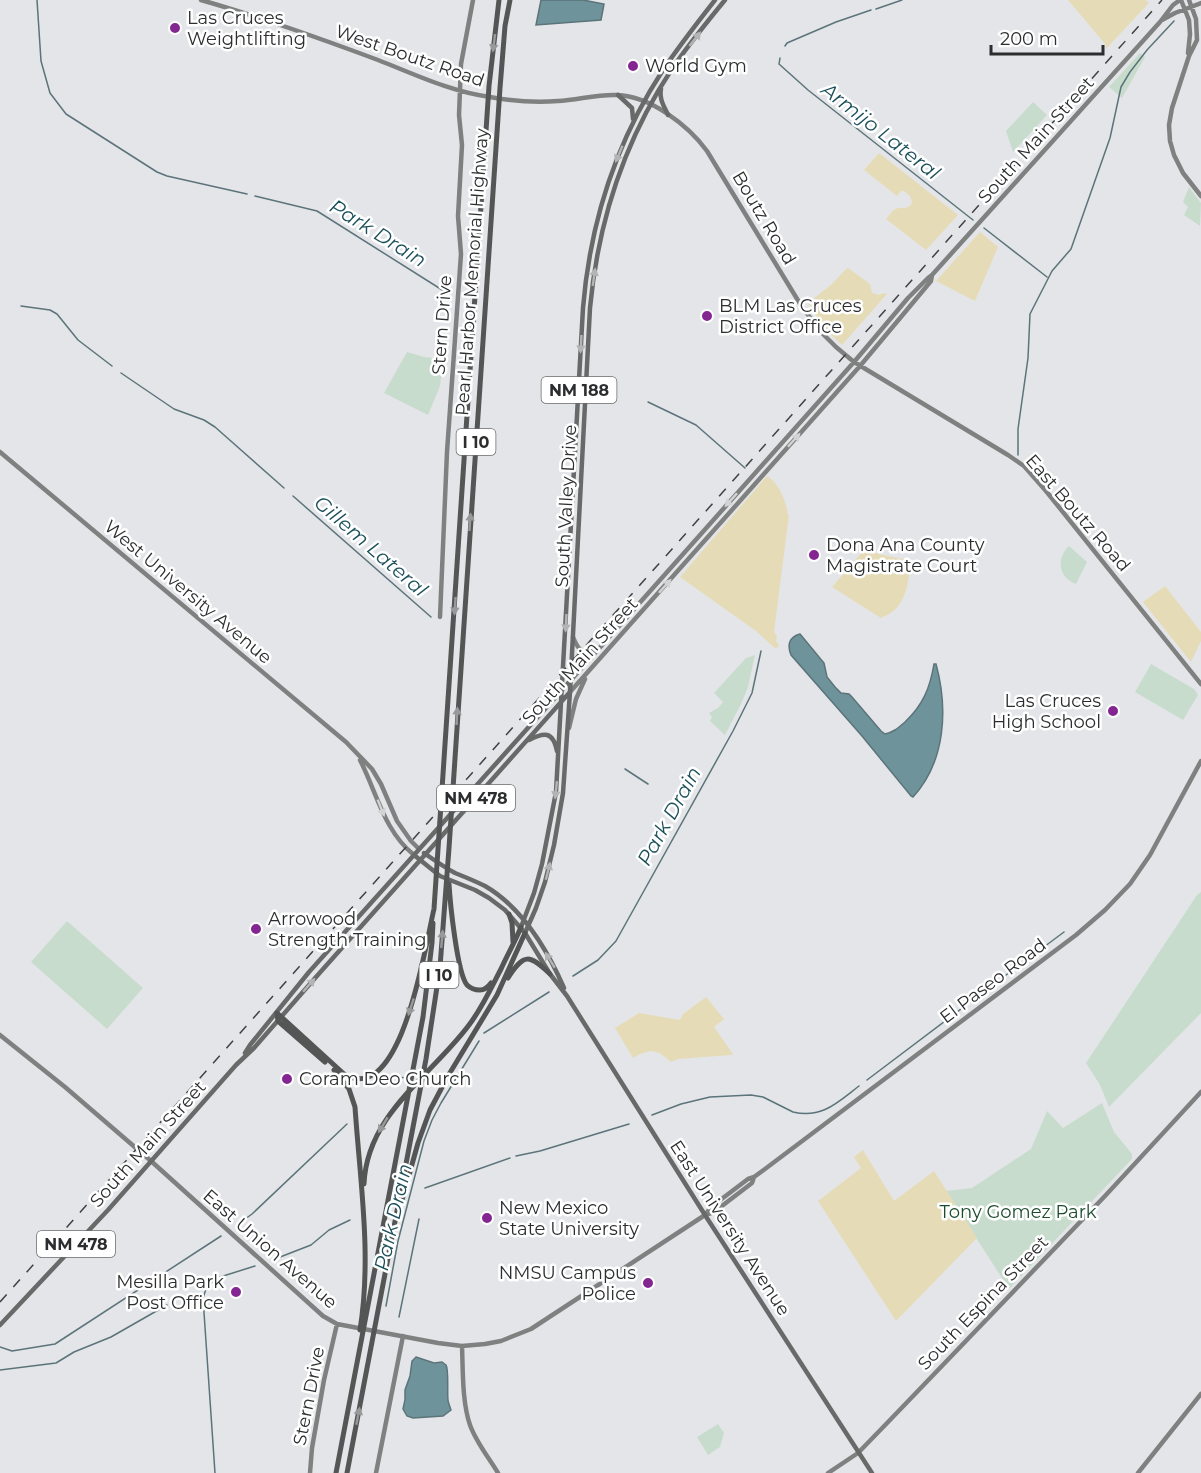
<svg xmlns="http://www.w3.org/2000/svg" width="1201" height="1473" viewBox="0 0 1201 1473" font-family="Montserrat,sans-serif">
<rect width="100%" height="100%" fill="#e4e5e8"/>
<path fill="#c8dccd" d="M1140 53 1145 57 1122 98 1109 87Z
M1033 102 1047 115 1013 152 1006 131Z
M1189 187 1201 203 1200 226 1184 215 1188 207 1183 202Z
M407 352 424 357 443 359 440 386 428 415 384 393Z
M1069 546 1087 562 1076 584C1058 577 1056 559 1069 546Z
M755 655 748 687 741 704 725 735 710 721 712 717 709 713 718 708 723 702 714 693 746 658Z
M1151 664 1194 689 1198 695 1183 720 1135 692Z
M1201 892V1013L1109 1107 1100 1085 1086 1063 1197 895Z
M67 921 143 988 107 1029 31 962Z
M1102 1103 1114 1132 1132 1154V1159L1009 1289 946 1191 972 1188 1031 1149 1047 1111 1063 1128Z
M718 1424 724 1433 720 1447 708 1455 697 1437Z"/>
<path fill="#e5dcb7" d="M1068 0H1146L1149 3 1106 49V45Z
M879 153 958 215 926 250 886 219C894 210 893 207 906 208L911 205 912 202 910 196 904 191H901L897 196 864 170Z
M980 232 998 247 975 301 936 281Z
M848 268 870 284 872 293 879 295 884 293 887 294 842 345 823 327 808 303 832 284 846 269Z
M767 476C779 483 786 501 788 515H789L774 632 777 636 776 641 779 645 776 649 756 631 680 577Z
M864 550 887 556 908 560 910 561C910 578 906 605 889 614 887 616 883 616 881 618L832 587Z
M1165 586 1201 632V641L1191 662 1143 602Z
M706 997 724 1019 714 1027 733 1054 731 1055 678 1059 671 1062C657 1049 650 1048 633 1058L615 1028 639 1013 680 1020 683 1014Z
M863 1150 894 1201 934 1171 977 1238 896 1321 818 1201 861 1168 854 1157Z"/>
<path fill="#6f939b" stroke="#5b747a" stroke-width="1.5" d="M541 0H583L604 4 601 20 536 25Z
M800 634 824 663 827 677 835 687 841 693 849 694 852 697 881 731 885 734C894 732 898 728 905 722 923 705 930 688 934 664H936C948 708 946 761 913 797L911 796 862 736 791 655C787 645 789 637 800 634Z
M416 1357 434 1363 442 1362C443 1363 445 1364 446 1365 449 1370 447 1393 448 1400 448 1402 450 1407 451 1410L443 1416 413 1418 407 1416 403 1409 405 1400V1390L410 1376 412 1361Z"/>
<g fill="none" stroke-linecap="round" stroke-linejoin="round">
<path stroke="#5b747a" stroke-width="1.5" d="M37 0 41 61 50 93 66 114 157 172 167 176 247 194
M876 9 902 0
M785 46 787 43 836 22 871 10
M780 58 779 64 808 90 973 220
M255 196 317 211 447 293
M984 228 1047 277
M21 306 50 310 57 314 78 340 112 366
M121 373 174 409 204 420 215 427 284 488
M648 402 696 425 745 468
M1018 455V429L1028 358 1030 314 1052 271 1071 249 1110 138 1121 87 1130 72 1147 50 1174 21
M293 496 431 617
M625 769 648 784
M1021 964 1064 932
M573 976 598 960 616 941 733 731 752 693 761 651
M484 1033 549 992
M397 1077 407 1078
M867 1080 1014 969
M652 1115 681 1104 710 1097 751 1095 763 1097 793 1112C822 1119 838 1102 859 1086
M516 1156 540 1151 629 1124
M425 1188 510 1158
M237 1225 252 1214 347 1124
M275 1259 311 1245 329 1230 350 1220
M386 1306 398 1241 424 1141 432 1120 441 1103 479 1041
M399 1317 419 1219
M0 1347 12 1351 55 1344 221 1236
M0 1370 56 1363 74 1352 111 1337 167 1305
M215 1473 203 1298 207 1286 220 1277 255 1266"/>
<path stroke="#7f8181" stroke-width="4.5" d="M201 0C261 17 319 38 378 60 414 74 451 92 490 97 512 101 535 103 558 101 578 100 597 94 617 95 650 96 688 125 707 151L802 307 822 333 836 347 854 362 1008 455 1024 466 1046 491 1201 684
M1181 0 1189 20 1190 34 1188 53
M1189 0 1196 19 1197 40 1189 56 1172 108 1169 125 1170 141 1174 155 1183 173 1201 196
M1162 20 1175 13 1201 3
M0 452 346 742 372 769 381 784 397 821 411 841 419 849
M440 617 447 452 461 254 458 216 462 145 459 115 461 64 473 0
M573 637C579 652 582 654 598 650
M571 680 854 362 908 298 928 278 932 275 1160 22 1173 5 1180 0
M570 692 860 366 931 281 932 275
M569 728 576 699 585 679
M360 760C377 793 384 831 414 855
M0 1035 65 1087 151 1161 323 1316 337 1324 438 1343 462 1346 485 1344 501 1341 531 1329 705 1215 714 1212 752 1183 754 1177
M705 1215 711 1207 748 1179 754 1177 765 1169 1076 935 1105 910 1130 884 1150 855 1201 761
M462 1346C463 1370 462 1402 470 1425 476 1442 489 1458 498 1473
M310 1473 312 1448 324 1380 337 1324
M376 1473 403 1336
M828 1473 858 1453 890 1420 1105 1196 1201 1092
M1138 1473 1201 1394"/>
<path stroke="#686a69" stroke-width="4.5" d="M661 89C659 99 664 106 668 115
M618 95 632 108 633 119
M529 740C544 732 553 731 557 751
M424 853C434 860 444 867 455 873 465 877 475 881 485 886 523 908 547 949 564 988
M414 855 440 876 475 890 489 898 505 910 525 933 550 974 567 996 705 1215 872 1473
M521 927 534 893 542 864 556 792 583 308C590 223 616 142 663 70 679 46 697 23 715 0
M525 933 536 908 545 882 554 845 563 793 570 692 590 308C598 223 624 141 672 69 688 45 707 22 725 0
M245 1053 250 1045 309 972 571 680
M0 1325 108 1210 236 1065 254 1048 316 977 570 692"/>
<path stroke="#545656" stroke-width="5" d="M449 884C450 901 457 973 467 985 470 988 475 990 480 990 485 990 488 987 491 983
M509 914 512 923 513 942
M508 978C524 953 529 954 550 974
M277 1013 344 1074C402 1109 426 941 434 909L489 86 499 0
M277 1014 278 1021 325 1062
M334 1070 349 1089 355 1107C360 1181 372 1256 360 1330
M364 1184C367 1114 431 1076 469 1025 482 1008 491 988 501 969 507 955 515 942 521 927
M402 1200 418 1143 430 1110 448 1076 497 995 525 933
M336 1473 423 1017 432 943 433 923
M347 1473 426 1059 440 967 449 848 500 88 505 26 510 0"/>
<path stroke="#404142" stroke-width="1.5" stroke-dasharray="10 10" stroke-linecap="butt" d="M0 1302 1162 0"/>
</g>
<defs><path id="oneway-solid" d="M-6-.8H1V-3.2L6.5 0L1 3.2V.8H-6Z" transform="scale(1.5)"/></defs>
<g fill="#b4b4b4">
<use href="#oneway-solid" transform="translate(695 39) rotate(-52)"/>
<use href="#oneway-solid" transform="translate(619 154) rotate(113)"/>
<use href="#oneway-solid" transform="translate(594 277) rotate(-82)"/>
<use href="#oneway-solid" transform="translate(581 344) rotate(93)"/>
<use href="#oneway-solid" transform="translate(566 623) rotate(93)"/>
<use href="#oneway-solid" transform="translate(556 790) rotate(96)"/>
<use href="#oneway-solid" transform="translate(548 871) rotate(-76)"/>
<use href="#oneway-solid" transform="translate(550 960) rotate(-122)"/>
<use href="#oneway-solid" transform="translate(309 985) rotate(-49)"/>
</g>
<g fill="#989a9a">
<use href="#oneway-solid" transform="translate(494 43) rotate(97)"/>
<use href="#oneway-solid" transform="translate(470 522) rotate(-86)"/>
<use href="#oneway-solid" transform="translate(455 606) rotate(94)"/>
<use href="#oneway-solid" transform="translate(457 716) rotate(-87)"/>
<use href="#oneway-solid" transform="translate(442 939) rotate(-85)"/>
<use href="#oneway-solid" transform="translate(411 1007) rotate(108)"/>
<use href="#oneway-solid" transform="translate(383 1125) rotate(121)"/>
<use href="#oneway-solid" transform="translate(358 1416) rotate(-79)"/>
</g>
<g fill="#d2d3d3">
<use href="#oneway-solid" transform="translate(794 440) rotate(-48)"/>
<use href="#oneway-solid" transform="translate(731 500) rotate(132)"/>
<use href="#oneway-solid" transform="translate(665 586) rotate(-48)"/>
<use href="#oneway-solid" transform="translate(381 808) rotate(68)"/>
</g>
<g fill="#832691" stroke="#fff" stroke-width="2">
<circle cx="175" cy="28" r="6"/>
<circle cx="633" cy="66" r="6"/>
<circle cx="707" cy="316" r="6"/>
<circle cx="814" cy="555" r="6"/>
<circle cx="1113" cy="711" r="6"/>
<circle cx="256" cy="929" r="6"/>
<circle cx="287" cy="1079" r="6"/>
<circle cx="487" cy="1218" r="6"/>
<circle cx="648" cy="1283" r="6"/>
<circle cx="236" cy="1292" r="6"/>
</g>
<g text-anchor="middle" stroke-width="5" stroke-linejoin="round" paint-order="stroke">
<g fill="#fff" stroke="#6b6c6d" stroke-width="1.5">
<rect x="541.5" y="377" width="75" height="26" rx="4.5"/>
<rect x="456.5" y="429" width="39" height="26" rx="4.5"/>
<rect x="437" y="785" width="78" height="26" rx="4.5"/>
<rect x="419.5" y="962" width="39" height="26" rx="4.5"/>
<rect x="37" y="1231" width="78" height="26" rx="4.5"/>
</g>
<g font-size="16" font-weight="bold" fill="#2c2d2e">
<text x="579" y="396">NM 188</text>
<text x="476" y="448">I 10</text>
<text x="476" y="804">NM 478</text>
<text x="439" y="981">I 10</text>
<text x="76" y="1250">NM 478</text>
</g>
<g font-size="18" fill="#2c2d2e" stroke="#fff" text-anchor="start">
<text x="187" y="24">Las Cruces<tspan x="187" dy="21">Weightlifting</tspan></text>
<text x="645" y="72">World Gym</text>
<text x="719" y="312">BLM Las Cruces<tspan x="719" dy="21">District Office</tspan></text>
<text x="826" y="551">Dona Ana County<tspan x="826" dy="21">Magistrate Court</tspan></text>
<text x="1101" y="707" text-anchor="end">Las Cruces<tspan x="1101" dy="21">High School</tspan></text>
<text x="268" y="925">Arrowood<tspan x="268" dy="21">Strength Training</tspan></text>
<text x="299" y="1085">Coram Deo Church</text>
<text x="499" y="1214">New Mexico<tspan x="499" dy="21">State University</tspan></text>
<text x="636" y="1279" text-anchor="end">NMSU Campus<tspan x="636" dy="21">Police</tspan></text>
<text x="224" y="1288" text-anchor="end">Mesilla Park<tspan x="224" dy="21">Post Office</tspan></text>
</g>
<g font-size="18" fill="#2c2d2e" stroke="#fff">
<text transform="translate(410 56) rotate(19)" y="6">West Boutz Road</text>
<text transform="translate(1036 140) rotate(-48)" y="6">South Main Street</text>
<text transform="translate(764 218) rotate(59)" y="6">Boutz Road</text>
<text transform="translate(472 272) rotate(-86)" y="6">Pearl Harbor Memorial Highway</text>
<text transform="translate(442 325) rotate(-86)" y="6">Stern Drive</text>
<text transform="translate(566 506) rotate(-87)" y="6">South Valley Drive</text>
<text transform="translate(1078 513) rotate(49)" y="6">East Boutz Road</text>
<text transform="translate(188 592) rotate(40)" y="6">West University Avenue</text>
<text transform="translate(580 661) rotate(-48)" y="6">South Main Street</text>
<text transform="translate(993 981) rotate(-37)" y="6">El Paseo Road</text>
<text transform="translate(148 1144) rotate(-48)" y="6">South Main Street</text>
<text transform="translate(730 1228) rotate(57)" y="6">East University Avenue</text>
<text transform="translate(270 1249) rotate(41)" y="6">East Union Avenue</text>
<text transform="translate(983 1303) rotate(-46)" y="6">South Espina Street</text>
<text transform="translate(309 1396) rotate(-79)" y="6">Stern Drive</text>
</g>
<g font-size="18" fill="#1c4b2e" stroke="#fff">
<text x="1018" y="1218">Tony Gomez Park</text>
</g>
<g font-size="20" font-style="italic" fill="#1b505a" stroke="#fff">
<text transform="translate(881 131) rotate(38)" y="7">Armijo Lateral</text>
<text transform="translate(378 233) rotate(32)" y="7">Park Drain</text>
<text transform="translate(371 546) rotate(41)" y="7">Gillem Lateral</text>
<text transform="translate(669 816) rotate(-61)" y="7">Park Drain</text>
<text transform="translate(393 1217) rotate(-77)" y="7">Park Drain</text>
</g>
</g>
<path d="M991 45v9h112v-9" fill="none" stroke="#2c2d2e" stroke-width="3"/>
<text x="1000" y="45" font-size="18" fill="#2c2d2e" stroke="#ffffff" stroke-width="4.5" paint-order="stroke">200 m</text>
</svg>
